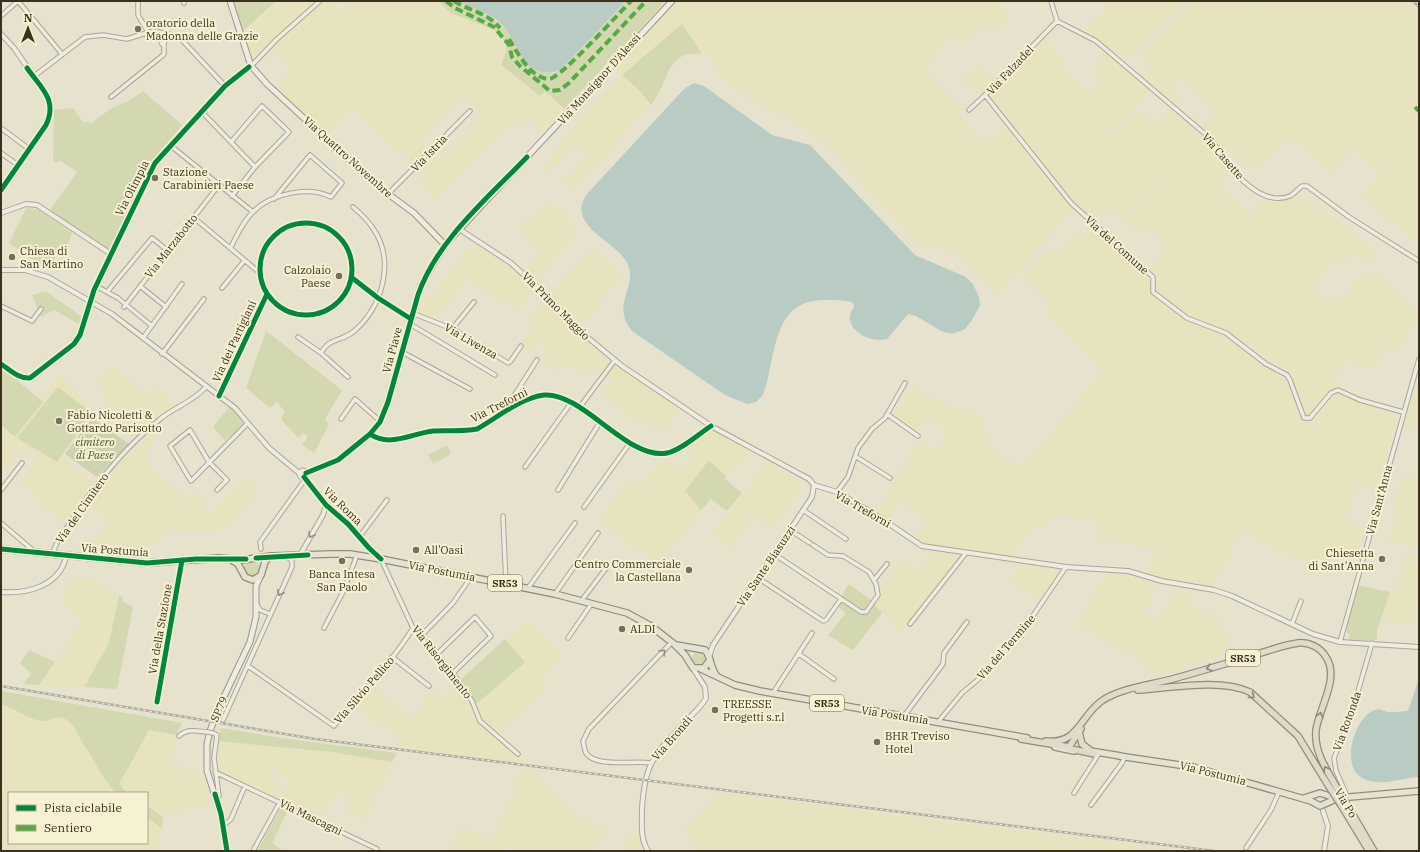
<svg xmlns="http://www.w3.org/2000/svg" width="1420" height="852" viewBox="0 0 1420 852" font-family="'IBM Plex Serif',serif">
<rect width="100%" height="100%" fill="#e6e2ce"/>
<path fill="#e7e3be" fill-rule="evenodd" d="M276 1H315L252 60 242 32Z
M322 1H328L343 11 353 1H438L451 13 494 30 508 45 540 96 545 91 564 109 542 134 529 120 520 128 513 122 435 199 419 180 424 175 415 164 385 140 355 109 348 111 326 137 273 88 291 70 270 49ZM462 97 483 116 440 159 430 151 421 140Z
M674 1H1001L999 3 1011 20 996 30 984 23 972 36 962 43 952 34 923 68 964 110 958 113 982 145 1008 126 985 98 961 81 976 67 997 81 1023 60 1044 38 1064 64V73L1093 93 1104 82 1095 75 1101 56 1105 50 1150 89 1107 136 1110 138 1136 111 1149 119 1159 120 1172 110 1208 142 1217 158 1231 173 1219 187 1253 215 1265 200 1281 201 1300 194 1377 251 1368 263 1352 253 1343 264 1335 258 1313 286 1332 304 1342 298 1367 270 1395 286 1397 298 1419 311V317L1396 353 1382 348 1373 369 1347 360 1334 377 1335 388 1330 391 1309 415H1305L1292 378 1288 373 1227 331 1190 316 1156 290 1158 278 1151 269 1167 244 1147 226 1137 231 1123 220 1159 182 1161 184 1157 180 1121 218 1108 208 1091 222 1076 208 999 290 995 293 987 280 983 283 961 257 934 246 916 243 827 145 795 122 750 100 723 79 709 56 702 54 682 25 622 75 640 91 651 105 590 171 576 190 568 187 562 182 589 153 575 143 548 173 544 166 586 112 622 75 612 66Z
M1099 1H1187L1126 60 1110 48 1083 31 1107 8Z
M1193 1H1256L1246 13H1250L1259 1H1407L1419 13V107L1417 105 1414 108 1419 114V244L1362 196 1380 173 1353 149 1332 172 1291 138 1256 171 1241 162 1224 146 1220 150 1202 130 1217 110 1180 78 1172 88 1182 97 1175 104 1143 76 1151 67 1138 55Z
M549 203 568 215 569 223 578 233 533 281 524 272 539 251 517 228Z
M1091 228 1149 280 1148 289 1150 294 1185 320 1225 336 1263 365 1284 378 1299 418 1305 423 1312 421 1338 394 1397 415 1376 489 1358 484 1345 520 1366 531 1356 560 1334 555 1324 569 1275 549 1242 531 1213 586 1162 577 1148 572 1155 551 1143 547 1096 538 1100 525 1093 521 1073 518 1062 513 1052 518 1046 529 1035 526 1017 548 1015 558 937 547 915 540 914 539 927 519 900 501 889 521 877 512 919 440 937 451 946 430 930 418 912 434 893 418 913 387 954 409 956 407 965 412 973 408 980 415 985 427 987 443 1017 466 1019 465 1022 467 1103 371 1050 318 1044 296 1021 278 1047 248 1056 254 1074 236 1080 239Z
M473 243 512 268 534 290 521 309 514 308 490 295 467 278 437 316 428 315 414 309 418 293 431 297Z
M592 247 618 271 620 278 580 328 548 296Z
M544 300 593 348 678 407 666 430 657 425 648 427 627 414 607 398 602 393 615 381 592 368 585 375 565 366 557 371 540 360 548 348 537 342 528 352 521 347 536 325 528 320Z
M112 366 146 393 155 387 176 406 160 414 135 439 132 435 121 427 120 416 103 401 102 381 99 376Z
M62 374 87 404 57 451 93 484 66 523 50 510 42 507 41 502 27 488 20 486 38 455 24 449 9 467 1 462V425L15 437 43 402 52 382Z
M1419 376V430L1403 426Z
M156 425 146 462 187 500 196 493 203 498 202 505 209 514 247 476 259 488 238 519 228 526 216 531 187 533 169 529 139 557V560L78 554 110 521 93 508 83 507 97 487Z
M711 429 751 451 737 469 733 467 727 477 709 461 685 491 701 510 660 564 598 521 630 477 642 484 659 463 667 460 685 469 697 455 683 446Z
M767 460 803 480 775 527 770 526 751 517 732 548 712 533 742 493 745 495Z
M1403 475 1419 479V536L1414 548 1388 540 1398 510 1393 508Z
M932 550 956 554 953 560 957 562 901 631 874 604 902 558 920 570Z
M1407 554 1417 557 1415 565 1419 567V594L1410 625 1382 617 1390 592 1394 593Z
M1021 563 1061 569 1041 600 1012 583Z
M1107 574 1131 576 1158 586 1144 614 1159 620 1177 589 1193 592 1187 606 1220 617 1215 628 1232 635 1219 657 1162 675 1077 623Z
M78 578 91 579 119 595 109 643 84 687 39 685 84 620 62 605 65 583Z
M527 619 564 656 540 681 547 689 498 735 528 764 395 746 400 737 353 705 370 686 412 719 433 691 445 698 458 681 525 662 506 640Z
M1 704 21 712 34 720 52 719 56 716 65 719 74 727 86 748 117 793H9V843H147V818L162 828 159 851H1Z
M149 729 181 737 168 758 185 769 201 774 213 804 163 814V817L147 806V793H127L119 785Z
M219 741 331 752 392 762 363 820 346 809 352 799 335 791 321 817 291 803 289 806 284 804 283 795 289 781 277 772V768L273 766 271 768 269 776 276 782 280 789 277 801 217 770Z
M522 769 535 771 546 785 579 816 600 827 610 826 591 851H515L509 845 505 847 503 851H449L461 827 492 840Z
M719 793 1185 851H699L691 843 693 841 682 829Z
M637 830 639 841 644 851H619L632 833Z"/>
<path fill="#d3d8b0" d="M234 1H276L242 32 231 4Z
M438 1H460L483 12 507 30 517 44 524 60 542 72 553 73 561 69 626 1H666L564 109 545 91 540 96 501 65 508 45 494 30 451 13Z
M682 24 702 54C665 49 669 84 651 105L640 91 622 75Z
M143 91 182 125 145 171 109 251 49 212 77 172 62 162 59 161 55 163 53 161 54 110 73 108 83 122 91 123 112 108 127 102Z
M30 208 38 210 72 233 63 256 57 254 50 267 23 255 24 253 9 243 26 209Z
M46 291 83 318 80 325 54 310 41 317 32 295Z
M266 331 342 390 325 419 329 424 314 453 302 445 308 437 303 433 298 438 281 419 285 412 277 402 270 408 246 388Z
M1 367 43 402 15 437 1 425Z
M58 387 86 409 90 416 57 462 17 438Z
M230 406 245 420V422L233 437 230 436 225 441 213 427Z
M447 445 451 454 433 464 428 455Z
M709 460 727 477 725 479 742 493 727 511 711 499 701 510 685 491Z
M244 569a8 8 0 1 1 16 0a8 8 0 1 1-16 0Z
M849 584 872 601 882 613 853 650 828 635 846 613 836 605Z
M1357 585 1390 592 1377 631V640H1349L1350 635 1344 630Z
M119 595 123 598V602L133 607 117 689 84 687 109 643Z
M505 639 525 662 474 706 459 681Z
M29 650 55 662 39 685 23 684 31 674 20 663Z
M692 659a7 7 0 1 1 14 0a7 7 0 1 1-14 0Z
M1 691 182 723 176 735 149 730 119 784 127 793H117C105 784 95 761 86 748 78 738 77 727 67 720 57 713 51 722 41 721 30 720 14 708 1 704Z
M221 728 281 738 397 753 392 762 331 752 219 741Z
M147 806 163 817 162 828 147 818Z
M282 806 289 808 272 843 282 850 281 851H257Z"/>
<path fill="#ced2b0" d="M92 418 129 444 97 477 65 454Z"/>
<path fill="#b9ccc3" d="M460 1H626L561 69C549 77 530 70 523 59 516 46 512 34 500 23 488 12 473 9 460 1Z
M694 83 704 86 772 135 810 145 915 255 966 277 973 284 979 297 980 305 972 320 965 329 952 334 941 331 916 316 908 314 887 339C871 344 844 330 851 312 852 310 854 308 854 306L852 302C844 300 835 300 827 300 770 298 777 358 763 395L756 402 747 404 725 395 632 331C609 302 641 286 626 261 614 240 565 225 587 194L684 89Z
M1419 678V777C1400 778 1383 787 1364 779 1339 768 1354 717 1375 710 1380 708 1383 711 1387 712 1393 713 1402 711 1408 711Z"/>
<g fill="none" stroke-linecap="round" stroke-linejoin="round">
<g stroke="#aba697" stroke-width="5.5">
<path id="minor" d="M18 1 62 54
M138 1V15L148 32
M183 1 184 3
M1051 1 1057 21
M1 16 18 1
M1057 21 985 95 1071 203 1153 277V292L1187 318 1226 333 1266 364 1287 375 1290 380 1304 418H1310L1331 393 1338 390 1360 400 1403 412
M1057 21 1096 41 1211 139C1225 163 1258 209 1290 196 1294 194 1298 189 1302 186H1307L1349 217 1419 261
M157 31 162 44 164 43 169 34
M253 64 277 39 320 1
M33 77 85 37 103 35 127 39 153 31 169 34 182 40 225 86
M111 97 162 56 164 54V43
M969 110 985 95
M201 111 255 167
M1 128 29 149
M231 142 262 106 289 132 255 167 232 196
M171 146 253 212
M1 153 18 165
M388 194 470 111
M193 217 260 273
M231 247C237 235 244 220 254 211 272 193 309 186 331 197L342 183 310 155 274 199
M96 286 118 298 152 326
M140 286 166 307
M222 288 245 260
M107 292 152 238 167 250
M1 306 32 321 41 309
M124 307 219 185
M412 313 455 330 508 363 510 362 521 346
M410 324 495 375
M452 329 474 302
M298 337 321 353C330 337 340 342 353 332 383 308 396 259 372 227 367 219 360 213 353 207
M143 338 182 284
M402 352 470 389
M321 353 348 377
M162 354 204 299
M1 364C8 369 16 377 25 378 36 379 73 346 78 337 84 327 88 313 90 301
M514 407 512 403V399L537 360
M579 408 615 360
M887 414 918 436
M341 419 355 399 380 421
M370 434C390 448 413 433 433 431 448 430 462 432 477 429 497 418 520 398 544 395 583 392 628 461 667 453 680 451 700 433 711 426
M855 456 890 478
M525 467 571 403
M1 490 22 463
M217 490 227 480 209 462 190 430 170 446 191 481 248 423
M558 490 600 422
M837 492 848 477 858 448 872 429 885 418 905 383
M584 507 630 443
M803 510 846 539
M503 516 506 584
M1 523 35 552
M790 530 810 543
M360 536 387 500
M261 549 260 542 306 478
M774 554 861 612H866L878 595 876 584 869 572 843 556 828 555 813 545
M53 555C54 544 62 535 68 526 93 487 123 449 159 420 174 407 193 402 206 387
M381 559 413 628 453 673 472 701 480 721 518 754
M758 578 823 621 826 620 841 599
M874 580 887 564
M528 588 575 523
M555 594 598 533
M582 600 607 567
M257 605 260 610 270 614
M910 624 966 553
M1292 624 1301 601
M324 628 343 592 357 555
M420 637 453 603 471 577
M568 638 592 603
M1340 642 1419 359
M799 654 834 679
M436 655 475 617 491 636 453 673
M392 657 429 686
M248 666 334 726C360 693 391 664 413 628
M773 693 812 633
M157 702 182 560
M904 716 943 664 944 653 967 622
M223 720 292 567V561L286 556
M938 722 962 693 981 677 1022 632 1066 567
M213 733 217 735 214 758 219 796
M179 736C188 728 196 731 207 732
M650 763C636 760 595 768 586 753 584 749 584 745 583 741L589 729 672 642
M215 772 377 849
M1074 793 1098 755
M1348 798 1336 771 1334 758 1352 712 1372 643
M1091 805 1122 763 1125 756
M223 826 231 819 245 786
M1246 848 1271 810 1279 792
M253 851 280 802"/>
</g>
<g stroke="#aba697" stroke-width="6">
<path id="tertiary" d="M1 34 14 48 48 97 51 109 46 125 1 190
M1 213 26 204 37 205 111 254
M260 269a46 46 0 1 1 92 0a46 46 0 1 1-92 0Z
M459 229 511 263 547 296 574 326 622 366 711 426 809 479 814 485 837 492 879 517 922 546 1066 567 1128 571 1162 581 1214 590 1232 596 1313 634 1340 642 1419 647
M1 270H25L48 277 112 314 235 408 269 448 299 473
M351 277 378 298 411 319
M90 301 140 191 155 163 225 86 249 67
M219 396 267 294
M299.5 474a3.5 3.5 0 1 1 7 0a3.5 3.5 0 1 1-7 0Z
M304 477 326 505 348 524 369 548 381 558
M300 555 323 515 326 505
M1 592C28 594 59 586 66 557
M709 657 713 645 812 497 814 485
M1323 811 1328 826 1324 851
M648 851C640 838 642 824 642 809 645 759 656 754 688 719 694 713 702 706 706 698L705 687 692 667"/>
</g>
<g stroke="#9b9687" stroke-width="7">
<path id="secondary" d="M230 1 250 63
M252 67 267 84 376 185 414 213 445 245
M306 473 338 460 370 434 380 422 388 402 421 285 445 245 672 1
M227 851 221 814 207 771V744L210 731 220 705 250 642 256 617V586L261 575"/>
</g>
<g stroke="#918c7e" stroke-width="8">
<path id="primary" d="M1 549 147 563 219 558 241 560 272 556 331 554H350L381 559 555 594 627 613 651 626 674 644 685 655 693 668H704L710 660
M233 561 238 564 245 577 253 580 261 575 265 562 270 556
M676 645 705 650C711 656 710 667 716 675
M701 669 735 685 760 691 1027 738
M1055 747 1074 751
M1090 751 1121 756
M1119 756 1193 767 1311 801 1320 806 1338 798 1419 791
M1304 798 1320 793 1336 798"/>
</g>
<g stroke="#918c7e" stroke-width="8">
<path id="trunk" d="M1138 690C1172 688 1220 678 1250 692L1298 736 1328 785
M1079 732 1082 744 1091 751
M1021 739 1069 747 1071 749 1095 754
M1046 741C1079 745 1080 715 1103 700 1124 687 1152 685 1176 678 1202 671 1228 663 1254 655 1268 651 1283 645 1298 643 1309 642 1320 647 1326 657 1340 678 1319 708 1316 730 1314 750 1325 767 1334 783
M1069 747 1081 729
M1346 803 1374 851
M1341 805 1369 851"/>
</g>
<use href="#minor" stroke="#eeebe0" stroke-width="3.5"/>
<use href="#tertiary" stroke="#eeebe0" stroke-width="4"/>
<use href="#secondary" stroke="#eeebe0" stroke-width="5"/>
<use href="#primary" stroke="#e6e2d1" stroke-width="5.5"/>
<use href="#trunk" stroke="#e0dac8" stroke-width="5.5"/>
<g stroke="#aeaaa0" stroke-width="2.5">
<path id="rail" d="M1413 1 1419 7
M1 686 315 739 1214 851"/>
</g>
<use href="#rail" stroke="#f7f1d4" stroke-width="1" stroke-dasharray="3" stroke-linecap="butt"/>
<g stroke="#aba697" stroke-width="5.5" stroke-linecap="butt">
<path id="minor-bridge" d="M207 732 213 733"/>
</g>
<g stroke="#918c7e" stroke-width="8" stroke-linecap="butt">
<path id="trunk-bridge" d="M1334 783 1346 803
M1328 785 1341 805"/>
</g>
<use href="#minor-bridge" stroke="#eeebe0" stroke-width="3.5"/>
<use href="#trunk-bridge" stroke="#e0dac8" stroke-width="5.5"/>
<path stroke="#55ab43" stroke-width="4" stroke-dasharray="8 4" stroke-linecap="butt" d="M446 1 455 8 494 27 509 45 512 57 520 66 550 91 560 90 569 83 646 1
M454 1C470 11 488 13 500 28
M509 39C518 53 530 78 549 79 560 79 620 12 631 1
M1415 107 1419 111"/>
<g stroke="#f7f1d4" stroke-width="8">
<path id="cycleway" d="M1 190 46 125C58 100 41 88 27 68
M260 269a46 46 0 1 1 92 0a46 46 0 1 1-92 0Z
M351 277 378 298 411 319
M1 364C10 370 19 379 30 378L74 344 80 335 94 290 155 163 225 86 249 67
M219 396 267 294
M370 434C390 448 413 433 433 431 448 430 462 432 477 429 497 418 520 398 544 395 583 392 628 461 667 453 680 451 700 433 711 426
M306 473 338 460 370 434 380 422 388 402 418 295C437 240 488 198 527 157
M304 477 326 505 348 524 369 548 381 559
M1 549 147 563 196 559H246
M256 558 308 555
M157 702 182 560
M215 794 221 814 227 851"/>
</g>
<use href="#cycleway" stroke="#00873e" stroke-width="5"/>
</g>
<defs><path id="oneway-chevron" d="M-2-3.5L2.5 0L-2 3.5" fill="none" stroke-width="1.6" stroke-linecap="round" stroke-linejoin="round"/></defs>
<g stroke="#958d7f">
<use href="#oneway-chevron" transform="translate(311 535) rotate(120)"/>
<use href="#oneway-chevron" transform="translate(280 593) rotate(115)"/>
<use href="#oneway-chevron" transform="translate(663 652) rotate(-46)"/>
</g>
<g stroke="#8e8473">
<use href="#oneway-chevron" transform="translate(1209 668) rotate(163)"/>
<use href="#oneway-chevron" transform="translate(1252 696) rotate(38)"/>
<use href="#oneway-chevron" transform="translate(1320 715) rotate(-75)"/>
<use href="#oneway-chevron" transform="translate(1326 769) rotate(-118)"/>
</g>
<g fill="#786e5c" stroke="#f7f1d4" stroke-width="1.5">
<circle cx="138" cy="29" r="4"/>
<circle cx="155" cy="178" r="4"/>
<circle cx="12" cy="257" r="4"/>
<circle cx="339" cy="276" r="4"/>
<circle cx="59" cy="421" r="4"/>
<circle cx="416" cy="550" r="4"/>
<circle cx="1382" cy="559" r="4"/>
<circle cx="342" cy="561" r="4"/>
<circle cx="689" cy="570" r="4"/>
<circle cx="622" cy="629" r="4"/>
<circle cx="715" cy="710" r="4"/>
<circle cx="877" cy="742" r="4"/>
</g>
<g text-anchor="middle" stroke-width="4" stroke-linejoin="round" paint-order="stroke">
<g fill="#f7f1d4" stroke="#746955" stroke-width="1">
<rect x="488" y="575" width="34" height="16" rx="3"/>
<rect x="1226" y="650" width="34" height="16" rx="3"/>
<rect x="810" y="695" width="34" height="16" rx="3"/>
</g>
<g font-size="10" font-weight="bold" fill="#3c2f1e">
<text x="505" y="587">SR53</text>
<text x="1243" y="662">SR53</text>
<text x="827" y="707">SR53</text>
</g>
<g font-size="11" fill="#3c2f1e" stroke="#f7f1d4" text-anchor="start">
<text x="146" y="27">oratorio della<tspan x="146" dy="13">Madonna delle Grazie</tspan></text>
<text x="163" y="176">Stazione<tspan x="163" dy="13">Carabinieri Paese</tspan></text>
<text x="20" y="255">Chiesa di<tspan x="20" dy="13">San Martino</tspan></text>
<text x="331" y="274" text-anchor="end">Calzolaio<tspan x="331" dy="13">Paese</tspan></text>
<text x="67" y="419">Fabio Nicoletti &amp;<tspan x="67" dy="13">Gottardo Parisotto</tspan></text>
<text x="424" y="554">All'Oasi</text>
<text x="1374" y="557" text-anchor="end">Chiesetta<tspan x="1374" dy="13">di Sant'Anna</tspan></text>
<text x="681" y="568" text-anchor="end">Centro Commerciale<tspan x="681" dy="13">la Castellana</tspan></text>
<text x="342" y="578" text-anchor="middle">Banca Intesa<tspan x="342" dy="13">San Paolo</tspan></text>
<text x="630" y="633">ALDI</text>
<text x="723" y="708">TREESSE<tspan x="723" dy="13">Progetti s.r.l</tspan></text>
<text x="885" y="740">BHR Treviso<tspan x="885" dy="13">Hotel</tspan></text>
</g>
<g font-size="11" fill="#3c2f1e" stroke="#f7f1d4">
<text transform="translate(1010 70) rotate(-47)" y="4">Via Falzadel</text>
<text transform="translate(599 79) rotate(-48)" y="4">Via Monsignor D'Alessi</text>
<text transform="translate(429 153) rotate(-46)" y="4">Via Istria</text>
<text transform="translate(1223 156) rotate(49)" y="4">Via Casette</text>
<text transform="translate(348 157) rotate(42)" y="4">Via Quattro Novembre</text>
<text transform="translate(132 188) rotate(-63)" y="4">Via Olimpia</text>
<text transform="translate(1117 245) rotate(42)" y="4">Via del Comune</text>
<text transform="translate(171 246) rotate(-52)" y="4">Via Marzabotto</text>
<text transform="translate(556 306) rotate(45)" y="4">Via Primo Maggio</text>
<text transform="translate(234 341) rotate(-65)" y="4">Via dei Partigiani</text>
<text transform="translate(471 341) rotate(30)" y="4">Via Livenza</text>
<text transform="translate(392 350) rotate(-75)" y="4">Via Piave</text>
<text transform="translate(499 405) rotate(-27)" y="4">Via Treforni</text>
<text transform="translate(1379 500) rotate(-75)" y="4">Via Sant'Anna</text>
<text transform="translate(343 506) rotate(44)" y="4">Via Roma</text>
<text transform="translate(82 508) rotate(-55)" y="4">Via del Cimitero</text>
<text transform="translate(863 509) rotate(30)" y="4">Via Treforni</text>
<text transform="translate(115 550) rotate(4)" y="4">Via Postumia</text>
<text transform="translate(766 566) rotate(-56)" y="4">Via Sante Biasuzzi</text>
<text transform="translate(442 571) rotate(11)" y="4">Via Postumia</text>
<text transform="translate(160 629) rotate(-80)" y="4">Via della Stazione</text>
<text transform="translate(1006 647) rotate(-49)" y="4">Via del Termine</text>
<text transform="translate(442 662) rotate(52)" y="4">Via Risorgimento</text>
<text transform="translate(364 690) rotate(-49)" y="4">Via Silvio Pellico</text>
<text transform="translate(219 709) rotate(-66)" y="4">SP79</text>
<text transform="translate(895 715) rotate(9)" y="4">Via Postumia</text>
<text transform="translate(1347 721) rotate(-70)" y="4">Via Rotonda</text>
<text transform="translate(672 738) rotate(-49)" y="4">Via Brondi</text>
<text transform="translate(1213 773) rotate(14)" y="4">Via Postumia</text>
<text transform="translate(1346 803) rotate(59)" y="4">Via Po</text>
<text transform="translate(311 817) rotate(26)" y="4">Via Mascagni</text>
</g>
<g font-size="11" font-style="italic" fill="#465924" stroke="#f7f1d4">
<text x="95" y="446">cimitero<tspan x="95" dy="13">di Paese</tspan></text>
</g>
</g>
<rect width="1420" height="852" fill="none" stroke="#3c2f1e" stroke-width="4"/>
<rect x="8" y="792" width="140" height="52" fill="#f7f1d4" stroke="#aca38b"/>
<rect x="16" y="805" width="20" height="6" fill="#00873e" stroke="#aca38b"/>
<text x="44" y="812" font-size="12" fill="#3c2f1e">Pista ciclabile</text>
<rect x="16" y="825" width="20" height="6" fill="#55ab43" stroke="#aca38b"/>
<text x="44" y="832" font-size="12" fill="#3c2f1e">Sentiero</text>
<g transform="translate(28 28)" stroke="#f7f1d4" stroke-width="3" paint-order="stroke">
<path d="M0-3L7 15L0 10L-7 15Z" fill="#3c2f1e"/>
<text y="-6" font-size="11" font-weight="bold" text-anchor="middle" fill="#3c2f1e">N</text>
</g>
</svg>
